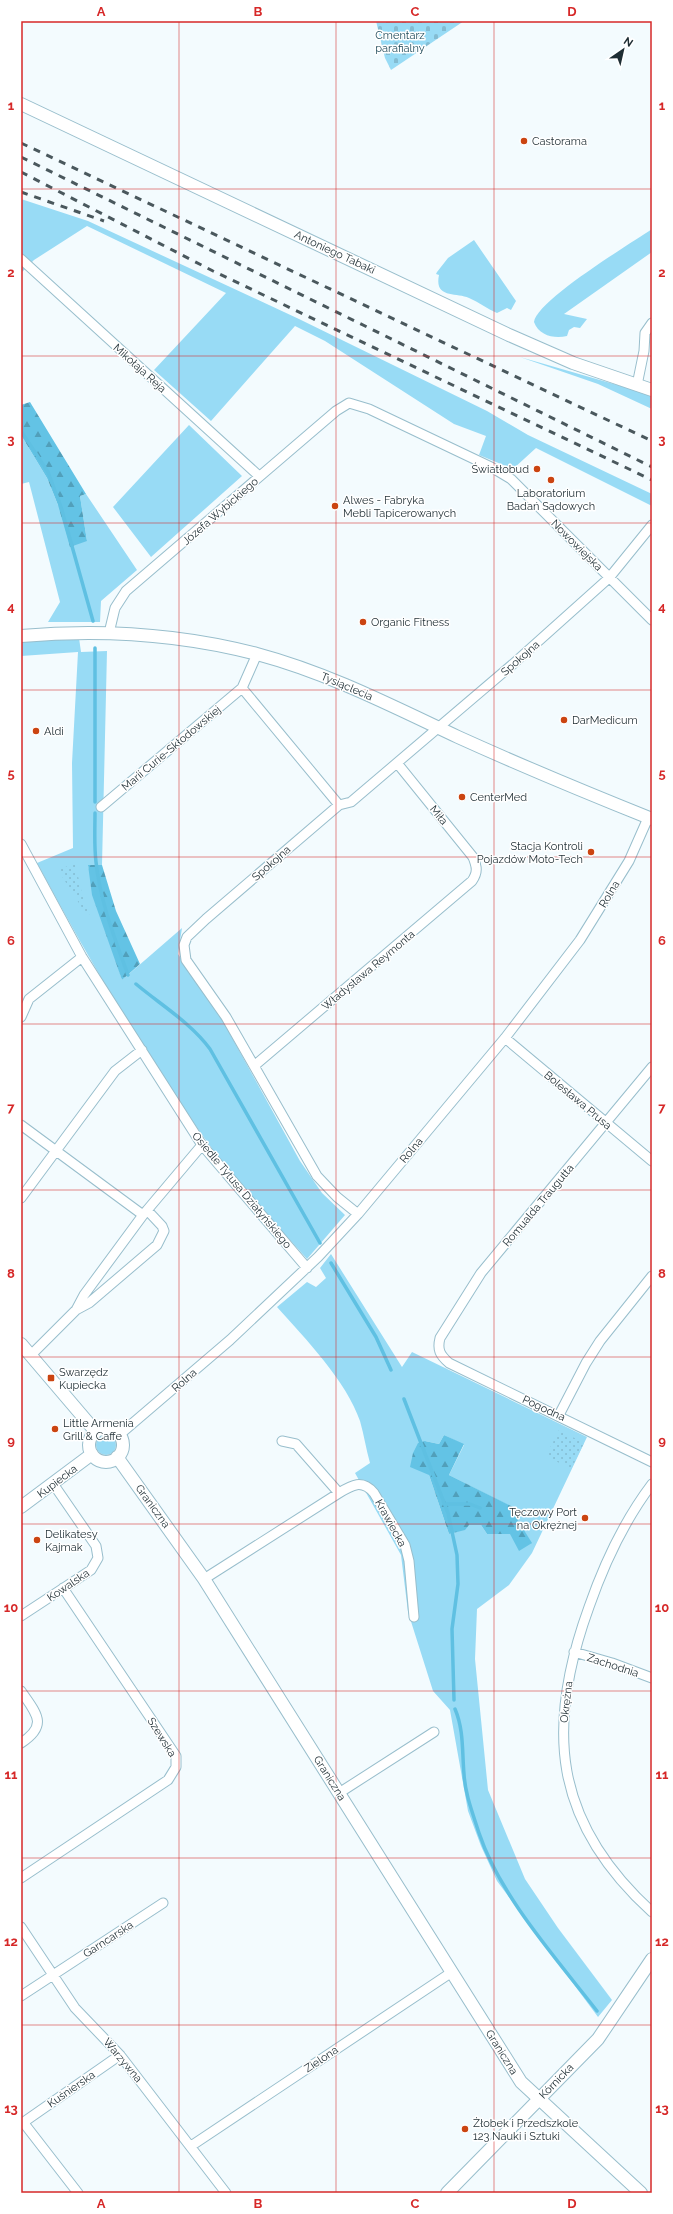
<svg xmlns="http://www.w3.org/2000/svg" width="673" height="2214" viewBox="0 0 673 2214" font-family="Raleway,sans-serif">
<defs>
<pattern id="forest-firs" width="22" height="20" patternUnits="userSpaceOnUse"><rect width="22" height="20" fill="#63c3e5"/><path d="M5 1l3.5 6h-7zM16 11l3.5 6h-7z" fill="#519fba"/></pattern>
<pattern id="cemetery-stones" width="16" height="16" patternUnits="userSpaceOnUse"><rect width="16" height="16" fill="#98dbf5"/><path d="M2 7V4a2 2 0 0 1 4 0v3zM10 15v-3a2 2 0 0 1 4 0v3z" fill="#83bcd2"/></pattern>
<pattern id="park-dots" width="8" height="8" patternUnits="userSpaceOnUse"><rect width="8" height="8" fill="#98dbf5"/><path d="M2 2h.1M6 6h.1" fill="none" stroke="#83bcd2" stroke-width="1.8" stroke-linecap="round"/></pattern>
</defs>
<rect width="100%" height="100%" fill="#f3fbfe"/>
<path fill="#98dbf5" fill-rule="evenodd" d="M21 199 88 221 299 319 487 411 528 435 652 494V506L536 448 513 469 479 455 486 436 454 424 325 341 295 326 211 421 154 370 226 293 87 226 34 260 21 273Z
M652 229V252L564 314 587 319 580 328 574 327 569 330 567 336C555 339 539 336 534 322 537 300 630 244 652 229Z
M474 240 516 301 511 310 507 308 497 313C487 309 479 302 469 298 456 292 434 299 439 275L436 274 437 272 448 258Z
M520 357 652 395V409L598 384Z
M189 425 242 476 151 557 113 507Z
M21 435 47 478 58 505 87 541 80 496 86 494 137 570 101 601 100 622H48L60 602 29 482 21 484Z
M79 638 81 652 107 651 102 865 88 866 122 980 182 928 178 954 219 1014 300 1161 322 1193 345 1215 307 1259C272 1220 235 1181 205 1139 142 1051 88 958 37 863L73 848 72 763 78 652 21 656V642Z
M331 1254 402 1367 412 1352 587 1437 532 1553 509 1585 477 1609 475 1659 488 1790 525 1879 558 1928 612 2000 598 2017 497 1881 481 1846 468 1811 450 1710 433 1691 408 1612 401 1555 355 1473 370 1463C366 1449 364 1435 360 1421 347 1382 305 1338 277 1307L307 1282 316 1287 326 1278 320 1268ZM444 1435 464 1445 449 1475 520 1511 510 1534H487L481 1525H469L449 1534 429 1475 425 1441 439 1444Z
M96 1445a10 10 0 1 1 20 0a10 10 0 1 1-20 0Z"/>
<path fill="url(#forest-firs)" d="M30 402 86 494 80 496 87 541 70 547 58 505 47 478 21 435V405Z
M88 865H102L116 911 140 964 122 980 92 895Z
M444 1435 464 1444 449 1475 521 1511 517 1519 532 1543 519 1551 510 1534H487L481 1525H469L465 1530 449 1534 429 1475 410 1467 413 1453 418 1443 425 1441 439 1444Z"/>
<path fill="url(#cemetery-stones)" d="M376 21H464L391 70 385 58Z"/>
<path fill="url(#park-dots)" d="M75 863 84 902 91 919H89L58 870Z
M559 1430 584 1443 571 1469 546 1456Z"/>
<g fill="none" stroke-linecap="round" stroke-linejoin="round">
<path stroke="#5fc0e2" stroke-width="3.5" d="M21 431 48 472 61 507 93 621
M95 648V802
M95 813C95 829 94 846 96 862 100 901 115 939 128 975
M136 984C161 1005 191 1023 210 1049L320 1243
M331 1263 376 1337 391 1370
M404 1399 448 1513 457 1555 458 1584 452 1629 454 1700
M444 1504H470L480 1508
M455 1709C464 1730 462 1752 464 1774 465 1794 473 1814 479 1833 500 1896 556 1958 597 2011"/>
<g stroke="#98becc" stroke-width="11">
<path id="minor" d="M21 259 259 476
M637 385 644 351 645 333 652 323
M109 633 115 608 126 591 336 411 349 403 369 409 491 467 511 479 652 620
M242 688 339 805
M101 807 242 688 257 654
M21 844 82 957 202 1145 307 1268
M21 1017 29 999 82 957
M505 1038 652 1161
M254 1066 472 881C478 872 477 867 473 857L397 763
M652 1067 481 1273 440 1338C437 1350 440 1355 449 1363L652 1462
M21 1125 143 1215
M21 1198 115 1071 142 1050
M358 1214 337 1197 317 1176 226 1017 186 960 184 945 187 937 206 919 339 805 351 802 513 664 609 578 652 525
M76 1310 84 1295 143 1215 202 1145
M31 1355 76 1310 89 1303 157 1245 164 1231 162 1226 147 1210
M559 1415 586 1363 600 1341 652 1276
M119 1435 230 1340 318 1257 358 1214 505 1038 580 940 629 861 648 818
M282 1441 296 1444 339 1493
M652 1484C624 1521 604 1564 589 1607 545 1728 553 1822 652 1912
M204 1579 339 1493C352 1485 362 1479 374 1493L405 1545 409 1561 414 1617
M21 1616 91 1570 98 1558 96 1546 54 1485
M574 1652 612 1663 652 1678
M21 1691C36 1713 49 1725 21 1743
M339 1793 434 1732
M21 1878 168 1780 176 1767V1756L63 1588
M21 1927 75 2008 120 2055 226 2193
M21 1996 163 1903
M23 2122 78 2193
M21 2124 120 2055
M191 2146 452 1972"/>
</g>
<g stroke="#98becc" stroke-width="14">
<path id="tertiary" d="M21 104 509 335 573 363 652 390
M21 636C100 629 180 634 257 654 328 673 392 706 458 737 522 766 587 793 652 819
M21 1344 96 1432
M89 1445a17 17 0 1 1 34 0a17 17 0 1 1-34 0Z
M117 1457 204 1579 521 2082 641 2193
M21 1507 92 1454
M447 2193 598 2039 652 1959"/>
</g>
<use href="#minor" stroke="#fff" stroke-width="9"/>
<use href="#tertiary" stroke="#fff" stroke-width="12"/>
<path stroke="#4a585d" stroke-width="3" stroke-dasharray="7 7" stroke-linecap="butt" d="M21 143 652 441
M21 157 652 467
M21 172 213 271 652 480
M21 192 104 221"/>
</g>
<path fill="none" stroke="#d62828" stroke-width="1" stroke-opacity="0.55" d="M179 21V2193M336 21V2193M494 21V2193M21 189H652M21 356H652M21 523H652M21 690H652M21 857H652M21 1024H652M21 1190H652M21 1357H652M21 1524H652M21 1691H652M21 1858H652M21 2025H652"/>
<g fill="#cb4411" stroke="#fff" stroke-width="1.5">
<circle cx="524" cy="141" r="4"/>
<circle cx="537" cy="469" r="4"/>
<circle cx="551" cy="480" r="4"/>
<circle cx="335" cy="506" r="4"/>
<circle cx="363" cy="622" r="4"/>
<circle cx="564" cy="720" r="4"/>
<circle cx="36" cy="731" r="4"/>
<circle cx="462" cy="797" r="4"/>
<circle cx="591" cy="852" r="4"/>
<rect x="47" y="1374" width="8" height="8" rx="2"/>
<circle cx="55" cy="1429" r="4"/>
<circle cx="585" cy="1518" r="4"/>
<circle cx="37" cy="1540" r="4"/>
<circle cx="465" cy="2129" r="4"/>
</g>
<g text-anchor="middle" stroke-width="3" stroke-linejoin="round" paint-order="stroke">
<g font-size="11" fill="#234e5d" stroke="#fff">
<text x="400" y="39">Cmentarz<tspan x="400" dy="13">parafialny</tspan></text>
</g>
<g font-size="11" fill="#1e2d33" stroke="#fff" text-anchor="start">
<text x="532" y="145">Castorama</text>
<text x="529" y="473" text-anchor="end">Światłobud</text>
<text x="551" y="497" text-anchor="middle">Laboratorium<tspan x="551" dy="13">Badań Sądowych</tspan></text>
<text x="343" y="504">Alwes - Fabryka<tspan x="343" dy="13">Mebli Tapicerowanych</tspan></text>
<text x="371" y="626">Organic Fitness</text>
<text x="572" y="724">DarMedicum</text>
<text x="44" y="735">Aldi</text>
<text x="470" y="801">CenterMed</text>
<text x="583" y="850" text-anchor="end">Stacja Kontroli<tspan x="583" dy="13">Pojazdów Moto-Tech</tspan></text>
<text x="59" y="1376">Swarzędz<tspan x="59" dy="13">Kupiecka</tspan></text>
<text x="63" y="1427">Little Armenia<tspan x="63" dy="13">Grill &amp; Caffe</tspan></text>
<text x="577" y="1516" text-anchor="end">Tęczowy Port<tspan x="577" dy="13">na Okrężnej</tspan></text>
<text x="45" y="1538">Delikatesy<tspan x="45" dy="13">Kajmak</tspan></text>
<text x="473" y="2127">Żłobek i Przedszkole<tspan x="473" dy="13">123 Nauki i Sztuki</tspan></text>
</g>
<g font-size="11" fill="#1e2d33" stroke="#fff">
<text transform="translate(335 252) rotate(25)" y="4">Antoniego Tabaki</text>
<text transform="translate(140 368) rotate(42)" y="4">Mikołaja Reja</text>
<text transform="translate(220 511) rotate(-41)" y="4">Józefa Wybickiego</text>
<text transform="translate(577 545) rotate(45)" y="4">Nowowiejska</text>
<text transform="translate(520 658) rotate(-41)" y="4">Spokojna</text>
<text transform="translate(347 686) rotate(23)" y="4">Tysiąclecia</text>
<text transform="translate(171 748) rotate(-40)" y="4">Marii Curie-Skłodowskiej</text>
<text transform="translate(439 815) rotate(51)" y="4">Miła</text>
<text transform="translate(271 863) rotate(-41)" y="4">Spokojna</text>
<text transform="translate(609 894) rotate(-59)" y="4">Rolna</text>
<text transform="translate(368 970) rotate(-40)" y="4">Władysława Reymonta</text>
<text transform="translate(578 1100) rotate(40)" y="4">Bolesława Prusa</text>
<text transform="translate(411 1150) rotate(-50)" y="4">Rolna</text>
<text transform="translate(242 1190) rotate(50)" y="4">Osiedle Tytusa Działyńskiego</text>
<text transform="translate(538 1205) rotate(-50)" y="4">Romualda Traugutta</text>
<text transform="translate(184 1380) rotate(-41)" y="4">Rolna</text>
<text transform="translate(544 1408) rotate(25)" y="4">Pogodna</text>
<text transform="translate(57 1481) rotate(-37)" y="4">Kupiecka</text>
<text transform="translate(153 1506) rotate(54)" y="4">Graniczna</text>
<text transform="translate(391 1523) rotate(61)" y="4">Krawiecka</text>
<text transform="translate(68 1585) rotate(-34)" y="4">Kowalska</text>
<text transform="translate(613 1665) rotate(18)" y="4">Zachodnia</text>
<text transform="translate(566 1702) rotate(-83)" y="4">Okrężna</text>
<text transform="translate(162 1737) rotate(58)" y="4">Szewska</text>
<text transform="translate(330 1778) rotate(58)" y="4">Graniczna</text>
<text transform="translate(108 1939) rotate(-33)" y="4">Garncarska</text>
<text transform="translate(502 2052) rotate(58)" y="4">Graniczna</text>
<text transform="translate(321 2059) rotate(-34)" y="4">Zielona</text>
<text transform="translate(123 2060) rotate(50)" y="4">Warzywna</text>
<text transform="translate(556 2081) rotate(-46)" y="4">Kórnicka</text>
<text transform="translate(71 2089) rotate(-35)" y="4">Kuśnierska</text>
</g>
</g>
<rect width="673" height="2214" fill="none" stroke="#ffffff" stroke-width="44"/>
<g transform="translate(623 50) rotate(34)" stroke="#ffffff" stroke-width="3" paint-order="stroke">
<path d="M0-3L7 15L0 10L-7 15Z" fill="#1e2d33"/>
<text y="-6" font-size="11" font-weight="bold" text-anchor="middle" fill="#1e2d33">N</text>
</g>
<rect x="22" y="22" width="629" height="2170" fill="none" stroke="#d62828" stroke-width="1.5"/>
<g font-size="13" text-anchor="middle" font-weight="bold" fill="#d62828">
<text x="101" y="16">A</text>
<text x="258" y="16">B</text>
<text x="415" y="16">C</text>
<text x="572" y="16">D</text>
<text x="11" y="110">1</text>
<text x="662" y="110">1</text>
<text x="11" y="277">2</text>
<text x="662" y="277">2</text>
<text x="11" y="444">3</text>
<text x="662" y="444">3</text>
<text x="11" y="611">4</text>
<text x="662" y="611">4</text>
<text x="11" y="778">5</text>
<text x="662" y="778">5</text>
<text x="11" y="945">6</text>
<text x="662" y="945">6</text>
<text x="11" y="1112">7</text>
<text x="662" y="1112">7</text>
<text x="11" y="1278">8</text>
<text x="662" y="1278">8</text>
<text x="11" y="1445">9</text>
<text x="662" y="1445">9</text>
<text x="11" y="1612">10</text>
<text x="662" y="1612">10</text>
<text x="11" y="1779">11</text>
<text x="662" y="1779">11</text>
<text x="11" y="1946">12</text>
<text x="662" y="1946">12</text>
<text x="11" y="2113">13</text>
<text x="662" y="2113">13</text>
<text x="101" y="2208">A</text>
<text x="258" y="2208">B</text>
<text x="415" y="2208">C</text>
<text x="572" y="2208">D</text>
</g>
</svg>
